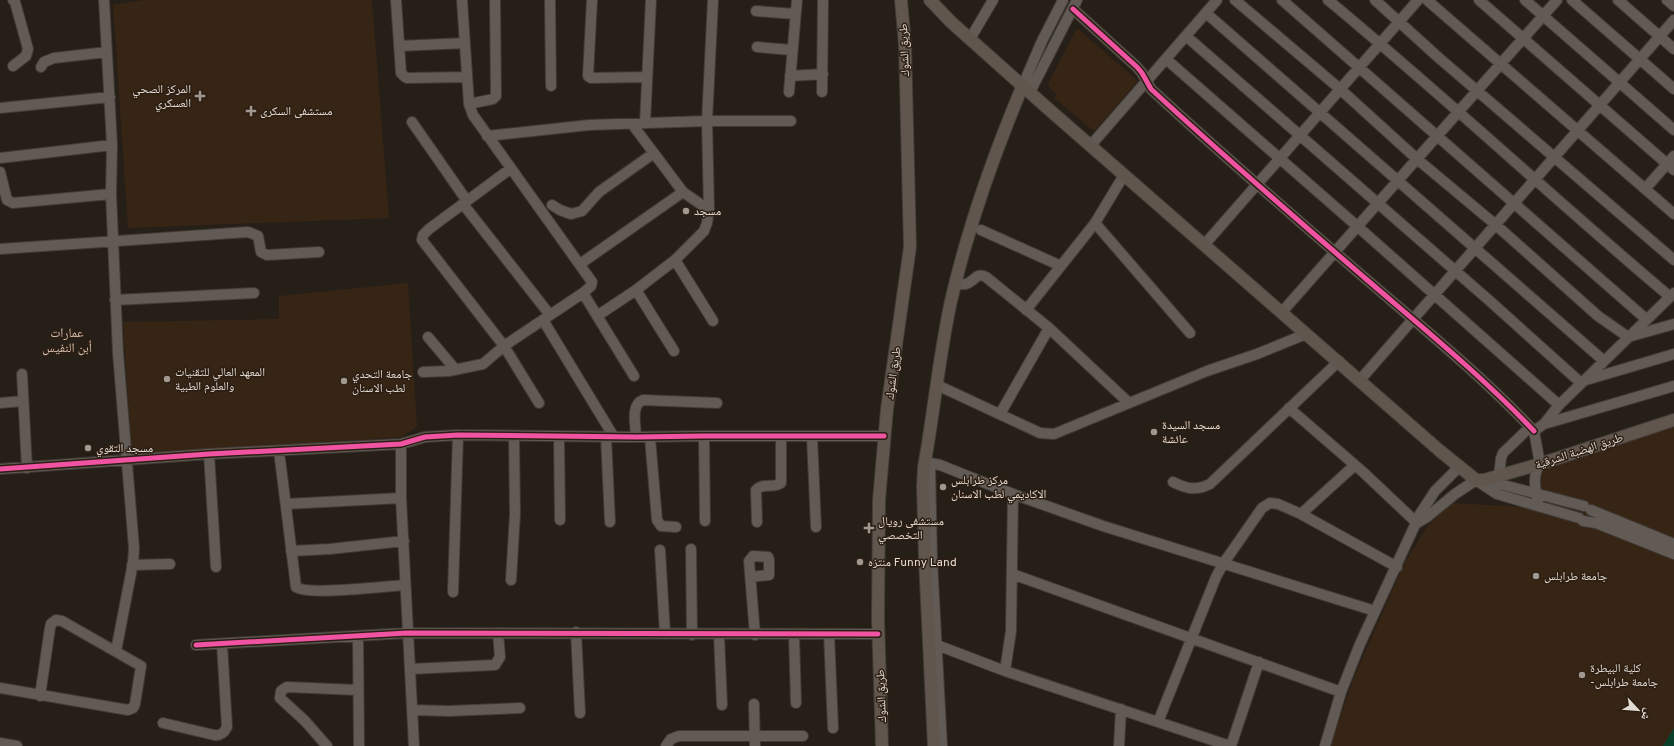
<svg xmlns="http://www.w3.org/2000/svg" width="1674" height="746" viewBox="0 0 1674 746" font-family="Overpass,'Noto Naskh Arabic',sans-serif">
<rect width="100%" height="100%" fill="#261f18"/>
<path fill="#362515" d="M144 0H372L389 218 128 228 113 5Z
M1077 28 1138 81 1094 131 1054 98 1057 94 1049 87 1048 84Z
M408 283 417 427 401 437 142 455 131 446 123 322 279 319V296Z
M1674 420V746H1330L1355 675 1393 589 1405 562 1425 530 1440 512 1450 503 1543 508 1537 469Z"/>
<path fill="#094029" d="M1674 728V746H1663Z"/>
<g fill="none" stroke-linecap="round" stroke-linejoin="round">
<g stroke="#413b36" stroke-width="12">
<path id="minor" d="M104 0 112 145 111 194 118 353 134 548 133 563 116 651
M396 0 401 73 405 77 407 78 467 77
M550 0 551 86
M592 0 588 76 591 78 646 77
M1235 0 1340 89 1417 159 1496 225 1598 316 1628 337 1674 324
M1282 0 1646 319
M1328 0C1444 96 1554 199 1669 296
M1375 0 1439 58 1674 260
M1427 0 1674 214
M1479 0 1674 170
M1525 0 1674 130
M1572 0 1674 89
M1618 0 1674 49
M1667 0 1674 6
M1073 9 1137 67 1142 73 1151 89C1221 154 1293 216 1366 279 1423 328 1482 376 1534 431
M756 11 795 14
M1206 13 1604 361
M1186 36 1491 302 1581 383
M970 39 993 0
M399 46 465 43
M757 47 792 50
M1166 59 1357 226 1559 405
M13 66 26 56 28 49 15 2 13 0
M41 67 44 62 54 58 107 52
M790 76 823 74
M1023 85 1042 41 1063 0
M789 92 797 0
M822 92 823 0
M1030 92 1077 0
M469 104 493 99 496 96 495 0
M0 108 110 97
M412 122 467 201
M645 123 651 0
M632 124 683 192 709 210
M487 136 589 125 707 121H791
M1091 145 1217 0
M0 158 112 145
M510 169 429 229 423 235 422 240 504 346 539 403
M0 172 7 200 13 203 111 194
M1645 189 1674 156
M463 204 550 315
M552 205 560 210 571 214 582 211 599 192 654 153
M1095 223 1190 333
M981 230 1061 266
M1205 244 1418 0
M0 249 248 232 258 236 261 252 267 255 319 252
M675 260 713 321
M580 264 683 192
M956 283C959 284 962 285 966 284 975 281 976 272 986 277L1049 328 1129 403
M636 290 674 351
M583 293 634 376
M115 300 254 293
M1026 310 1095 223 1124 175
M1282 312 1557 0
M597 316 636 290 675 260 704 231 707 223 709 210 707 121 713 0
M543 320 614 437
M428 337 455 369
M423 372 449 371 483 364 504 346 583 293 591 286 592 282 473 115 469 104 462 0
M22 374 27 468
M1360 380 1674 20
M1586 380 1674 354
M937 385 1040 433 1054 434 1207 371 1257 354 1306 334
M0 403 23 401
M1289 408 1363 472 1417 523
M1000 414 1049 328
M1544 424 1674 386
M704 436 705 521
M559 437 560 520
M606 437 610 522
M636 437C636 426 630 405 643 400L717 403
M812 437 816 527
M650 438 657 520 661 526 676 527
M401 444V498L414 746
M279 451 296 587C308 596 387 586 405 585
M209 454 216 567
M925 462 940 465 1013 494 1103 526 1375 611
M930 463 932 560 942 746
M0 469 209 454 401 444 425 437 458 435 636 437 704 436H884
M1499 476 1501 458 1503 453 1530 427
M1484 480 1584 506
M1173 482C1187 489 1196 491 1210 484L1339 361
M286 504 401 498
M1539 506C1536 493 1531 476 1540 464L1534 431 1544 424 1559 405 1674 293
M1591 510 1674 544
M1301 514 1355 465
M1583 521 1596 523 1674 554
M757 522 756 490C763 482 773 489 781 483V436
M1417 523 1427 517 1455 494 1476 480 1497 494 1579 518
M691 549 692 635
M660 550 665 634
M291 551 330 549 404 541
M132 565 170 564
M1012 574 1341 692
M751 577 769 575V560L768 557 753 556 749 561 755 635
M511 580 515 514 514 436
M453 592 458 435
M576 632 580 713
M829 634 833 728
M719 635 722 705
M794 635 796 703
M358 636 359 746
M929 642 1005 671 1230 746
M196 645 407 633 878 634
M410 669 495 665 500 657 498 633
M1005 671 1011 631 1013 494
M0 688 128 710 133 708 135 704 141 666 62 621 56 620 51 624 50 628 40 696
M754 704 755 746
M412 710 449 711 520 708
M1158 722 1216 577 1223 564 1262 508 1270 503 1278 504 1301 514 1397 567
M163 723 214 735C221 736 224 733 227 727L222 644
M0 743 17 746
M327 746 305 721 280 698 281 691 287 687 358 690
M666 746 671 739 679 736H803
M1119 746 1121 709
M1231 746 1259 662
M1325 746 1341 692 1360 644 1420 514 1435 491 1459 467"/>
</g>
<g stroke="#413b36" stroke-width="14">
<path id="major" d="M930 0 951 22 1045 106 1440 451 1476 480H1484L1540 464 1674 420
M882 746 878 619 879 500 887 409 910 247 905 45 901 0
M934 746 925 560 923 487 924 467C934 412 939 356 951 301 968 227 993 156 1023 85"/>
</g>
<use href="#minor" stroke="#615a55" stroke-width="10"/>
<use href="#major" stroke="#61564e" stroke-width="12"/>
<g stroke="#2c1e12" stroke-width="8">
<path id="cycleway" d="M1073 9 1137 67 1142 73 1151 89C1221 154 1293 216 1366 279 1423 328 1482 376 1534 431
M0 469 209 454 401 444 425 437 458 435 636 437 704 436H884
M196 645 407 633 878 634"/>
</g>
<use href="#cycleway" stroke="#f153a3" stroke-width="5"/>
</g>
<g fill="#a19991" stroke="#2c1e12" stroke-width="1.5">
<path d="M198 90h4v4h4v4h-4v4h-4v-4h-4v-4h4z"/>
<path d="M249 105h4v4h4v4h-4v4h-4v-4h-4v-4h4z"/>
<circle cx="686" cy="211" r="4"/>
<circle cx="167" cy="379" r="4"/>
<circle cx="344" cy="381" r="4"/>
<circle cx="1154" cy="432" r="4"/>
<circle cx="88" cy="448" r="4"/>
<circle cx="943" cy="487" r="4"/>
<path d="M867 522h4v4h4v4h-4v4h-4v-4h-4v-4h4z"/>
<circle cx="860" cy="562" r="4"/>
<circle cx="1536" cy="576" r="4"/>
<circle cx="1582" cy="675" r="4"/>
</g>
<g text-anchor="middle" stroke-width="3" stroke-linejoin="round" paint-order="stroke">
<g font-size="12" fill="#e3dad2" stroke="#2c1e12">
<text transform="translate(904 50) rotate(-92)" y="4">طريق الشوك</text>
<text transform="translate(893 373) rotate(-82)" y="4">طريق الشوك</text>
<text transform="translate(1579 451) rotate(-18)" y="4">طريق الهضبة الشرقية</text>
<text transform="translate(881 696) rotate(-92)" y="4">طريق الشوك</text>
</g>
<g font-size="12" fill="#e3dad2" stroke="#2c1e12" text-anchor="start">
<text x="191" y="93" text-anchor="end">المركز الصحي<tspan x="191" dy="14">العسكري</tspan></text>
<text x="260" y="115">مستشفى السكرى</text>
<text x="694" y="215">مسجد</text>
<text x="175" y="376">المعهد العالي للتقنيات<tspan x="175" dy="14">والعلوم الطبية</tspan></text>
<text x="352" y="378">جامعة التحدي<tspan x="352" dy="14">لطب الاسنان</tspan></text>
<text x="1162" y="429">مسجد السيدة<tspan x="1162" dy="14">عائشة</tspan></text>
<text x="96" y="452">مسجد التقوي</text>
<text x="951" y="484">مركز طرابلس<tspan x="951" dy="14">الاكاديمي لطب الاسنان</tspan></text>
<text x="878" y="525">مستشفى رويال<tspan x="878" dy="14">التخصصي</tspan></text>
<text x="868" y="566">منتزه Funny Land</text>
<text x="1544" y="580">جامعة طرابلس</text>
<text x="1590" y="672">كلية البيطرة<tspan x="1590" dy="14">-جامعة طرابلس</tspan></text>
</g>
<g font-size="13" fill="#d0bdae" stroke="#2c1e12">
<text x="67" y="337">عمارات<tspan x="67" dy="15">أبن النفيس</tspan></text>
</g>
</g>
<g transform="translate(1638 710) rotate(116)" stroke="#2c1e12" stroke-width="3" paint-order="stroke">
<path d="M0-3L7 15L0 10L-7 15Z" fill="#e3dad2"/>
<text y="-6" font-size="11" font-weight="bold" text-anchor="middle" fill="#e3dad2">ش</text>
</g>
</svg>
